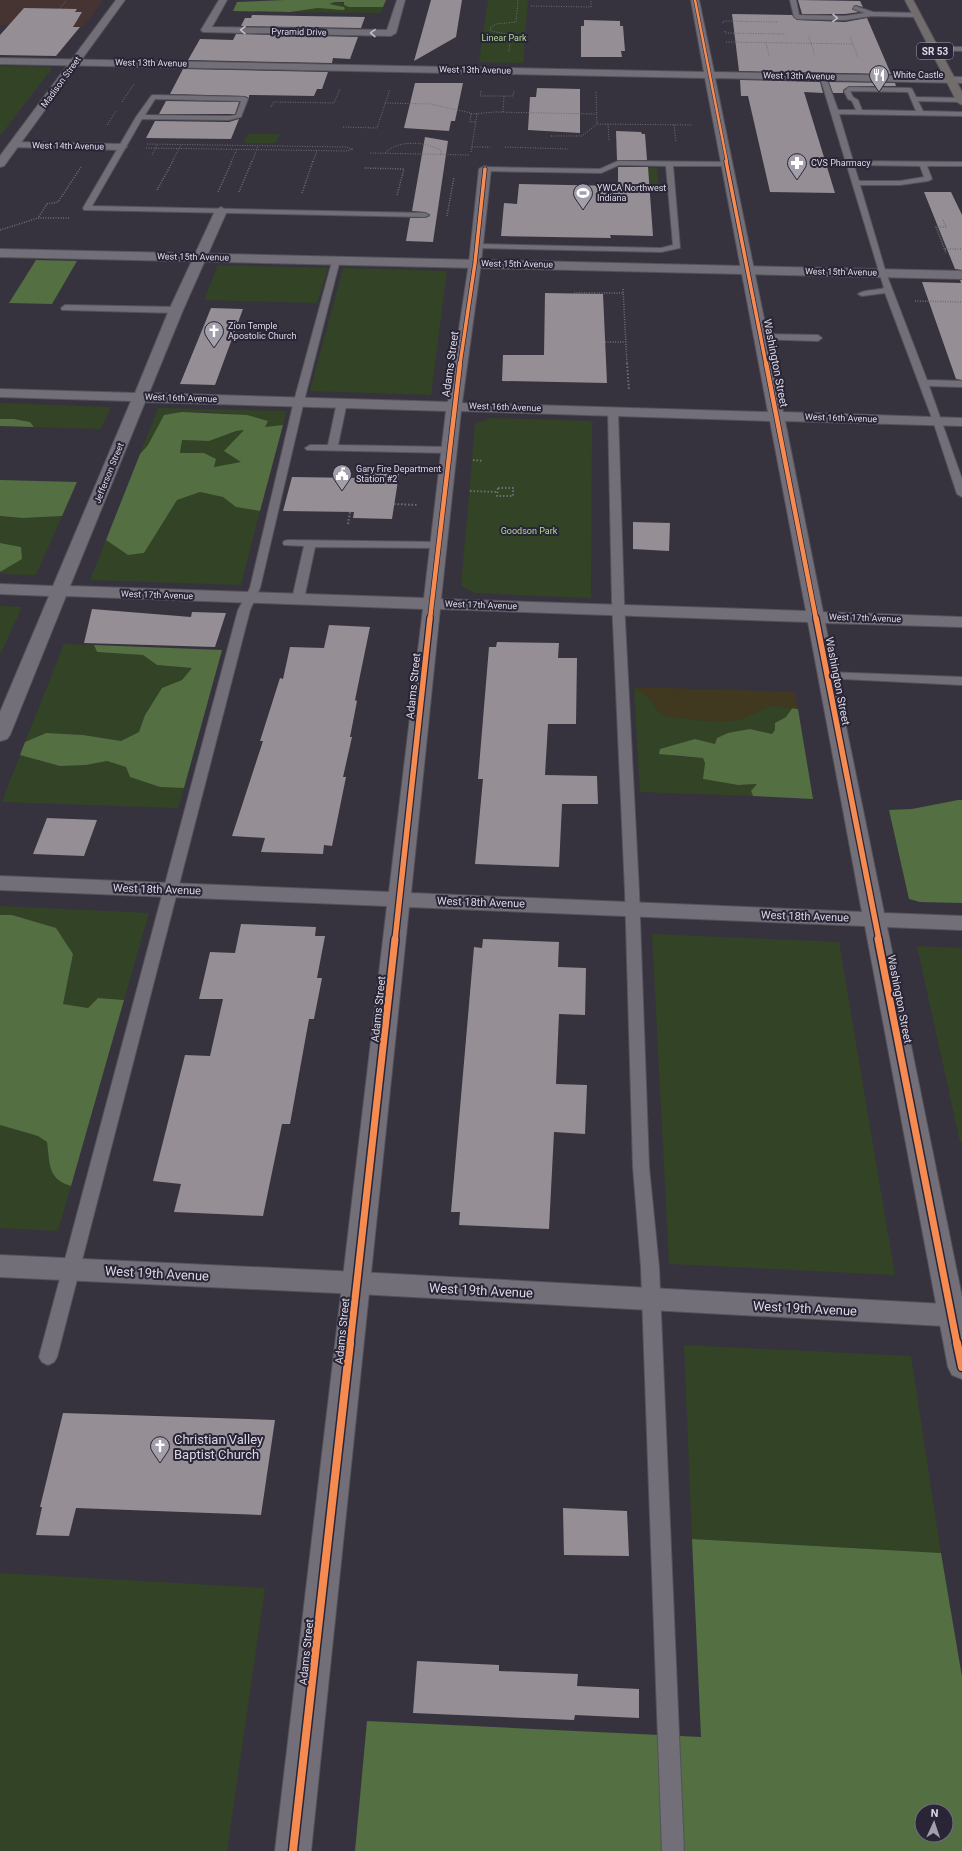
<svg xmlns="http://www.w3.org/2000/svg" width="962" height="1851" viewBox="0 0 962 1851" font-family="Roboto,sans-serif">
<rect width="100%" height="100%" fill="#36333e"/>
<path fill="#463433" d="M0 0H103L83 27 0 25Z"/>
<path fill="#324425" d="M488 0H528L523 63 479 62Z
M335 2 360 6 383 7 381 13 290 12 318 8 345 9 344 7 328 4Z
M0 66 53 67 0 136Z
M248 134H280L276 143H244Z
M622 167 657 168 659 186H622Z
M218 265 328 268 317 303 204 300Z
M343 268 447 271 431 395 310 391Z
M0 403 111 407 101 429 34 427 30 422 14 419H0Z
M158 408 286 411 283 425 264 427 268 421C235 412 197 410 164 415L148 445 140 454Z
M490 418 592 421 591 598 475 593 461 586 475 424Z
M244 430 242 462 214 467 180 453 182 445V440L209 441 236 431Z
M200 492 223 497 236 507 260 511 241 585 90 580 106 540 128 555 144 553 177 500Z
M0 516 23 518 62 516 36 575 0 574 21 547 0 543Z
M0 606 22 607 0 655Z
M64 644 94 645 97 652 143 655 157 665 193 668 182 680 162 688 145 715 139 732 121 741 83 735 46 733 25 742Z
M634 687 651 700 656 709 665 716 690 719 713 722 739 720 770 706 793 707 786 718 775 723V730L772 734 750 729 715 744 695 739 680 745 673 756 703 758 705 763 703 779 738 785 758 784 751 791 753 796 640 792Z
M20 755 60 766 86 765 107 761 126 767 130 777 160 787 184 788 178 808 2 802Z
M0 906 149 913 124 1000 98 998 88 1008 63 1004 73 954 56 929 12 915H0Z
M652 934 839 942 895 1275 669 1264Z
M917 946 962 948V1143L960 1142Z
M0 1125 38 1136 47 1142C50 1163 47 1179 71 1186L58 1231 0 1228Z
M684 1345 911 1356 941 1553 692 1539Z
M0 1573 265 1588 227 1851H0Z"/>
<path fill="#546f41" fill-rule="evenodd" d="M285 0H386L383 7H349L344 5V2H335L329 4 344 7 345 9 343 10 318 8 290 12 233 11 237 2Z
M36 260 77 261 52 304 9 303Z
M182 412 247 415 268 421 265 427 283 425 260 511 236 507 223 497 200 492 177 500 144 553 128 555 106 540 140 454 148 445 164 415ZM244 430 224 451 241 462 214 467 216 459 204 453H180L182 440 209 441 236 431Z
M0 419H14L30 422 34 427 0 426Z
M0 480 77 482 62 516 23 518 0 516Z
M0 543 21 547 22 559 0 572Z
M94 645 222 650 184 788 160 787 130 777 126 767 107 761 86 765 60 766 20 755 25 742 46 733 83 735 121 741 139 732 145 715 162 688 182 680 192 668 157 665 143 655 97 652Z
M793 707 798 709 813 799 753 796 751 791 757 784 738 785 703 779 705 763 703 758 659 754 660 749 695 739 715 744 717 738 728 733 750 729 772 734 775 730V723L786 717Z
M958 800H962V903L920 902 909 899 889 810 912 809Z
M0 915H12L56 928 73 954 63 1004 88 1008 98 998 124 1000 71 1186C47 1179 50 1163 47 1142L38 1136 0 1125Z
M692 1539 941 1553 962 1677V1851H355L367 1721 701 1737ZM922 1811H946V1835H922Z"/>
<path fill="#40391f" d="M634 687 794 692 798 709 770 706 739 720 713 722 690 719 665 716 656 709 651 700Z"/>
<path fill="#958e95" d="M431 0H462L456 37 414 61Z
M798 0 860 1 863 7 855 5 852 9 859 12 845 14H802Z
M24 8 77 9 75 12H82L73 27H80L56 56 0 55V35Z
M732 14 792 15 797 20 845 22 867 18 891 74 739 71Z
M252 15 302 16 365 17 361 28 241 26 245 18H251Z
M584 20 620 21V26H623L625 51H621L622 57H581V26H584Z
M236 34 358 37 350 59 333 58 332 63 188 60 200 39 233 40Z
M183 69 328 72 322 89H317L314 96 249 95V98L245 96 170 94Z
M740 80 820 82 823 93 804 92 835 193 770 192 748 96H741Z
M829 82 895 83 896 86H849L843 90V93H833Z
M415 83H463L455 121H451L449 131 404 128Z
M537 88 580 89V133L528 130 530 97H536Z
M166 101 239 102 235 114H159Z
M239 119 231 139 146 138 155 121 229 122Z
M616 131 641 132 642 134H645L647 160H617Z
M425 137 448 141 433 242 406 241 410 218H425L430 216 425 212 412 211Z
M618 167H648L653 236 610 235 611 238 501 236 504 203 517 204 519 184 618 186Z
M924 192H951L962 215V270L955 269Z
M960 280H962V380L956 379 922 282 961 283Z
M545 293 603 294 607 383 502 381 503 355H544Z
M211 308 243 309 215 385 180 384Z
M361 473 399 474 392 519 353 518 354 512 283 511 292 477 360 478Z
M633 522 670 523 669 551 633 549Z
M92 609 191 617 192 612 226 613 215 647 84 643Z
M329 625 370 627 355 700 357 701 350 737H352L343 777H346L332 846 324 845 323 854 261 852 265 838 232 836 263 741H260L280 678 283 679 290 647 324 648Z
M497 642 559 643 558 658H577L576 724H548L545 775 597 776 598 804H562L559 867 475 864 483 779H478L489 647H496Z
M47 818 97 820 84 856 33 854Z
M241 924 316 927 315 936H325L317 978H322L314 1019H309L290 1124H282L263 1216 174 1212 181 1184 153 1181 185 1055 210 1056 223 999H199L210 952 235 953Z
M483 939 559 942 558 967 586 968 585 1015 559 1014 556 1084 587 1085 585 1134 554 1132 549 1229 459 1225 460 1212H451L474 947 482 948Z
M63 1413 275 1420 261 1515 76 1508 69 1536 36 1535 42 1507H40Z
M563 1508 627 1511 629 1556 564 1555Z
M417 1661 499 1665V1671L578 1674 577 1686 639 1689V1718L575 1715 574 1720 413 1713Z"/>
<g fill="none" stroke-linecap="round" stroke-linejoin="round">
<g stroke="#54525b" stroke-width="2">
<path id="lane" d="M790 0H796L799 15 845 16 865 13 853 9 855 6 873 12 917 13 920 15 917 17 872 16 845 20 797 19 794 17Z
M934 47H962V51L932 50 931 49Z
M823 75 826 77 838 110H856L852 101 848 99 844 91 849 87 910 88 912 89 916 97 962 98 961 102 918 101 923 111 962 112V116L839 114 853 161 962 162V166H927L932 179 928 181 900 185H860L886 273 927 380 962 381V387L929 386 962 479V497L957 494 933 421 885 293 862 296 858 294C864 289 876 291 884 288L820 77ZM850 91 908 92 916 111 862 110 858 100 853 97ZM854 165 920 166 924 177 900 181H859Z
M153 95 245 97 248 99 241 117 229 120 142 119 92 206 425 213 429 215 425 217 84 210 83 208 136 117 151 96ZM155 99 241 101 236 115 229 116 145 115Z
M618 161 727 162 731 164 727 166H673L680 248 661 252 477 248 473 246 477 244 661 248 673 245 666 166 619 165 601 173 485 171 481 169 485 167 600 169Z
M333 258 340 260 304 401 260 588 250 610 57 1357 54 1362 48 1365 42 1362 39 1357 238 610 250 588 294 401Z
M65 305 176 307 180 310 176 313 62 310 61 308Z
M761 334 818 335 822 338 818 341 758 339 757 337Z
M342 399 347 402 338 445 449 447 454 450 449 453 307 450 305 448 310 445H328L337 402Z
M613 408 618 411 624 601 639 891 649 1167 659 1267 684 1851H662L641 1267 633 1167 625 891 612 601 608 411Z
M288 540 439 542 444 545 439 548 315 547 304 599 298 602 292 599 304 546 284 545 283 543 284 541Z
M827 672 962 677V685L823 678 821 676 823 674Z"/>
</g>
<g stroke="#54525b" stroke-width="2">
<path id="street" d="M219 0H227L212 27 387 30 397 0H405L396 33 391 36 203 32 201 30Z
M691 0H699L714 72 962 77V83L715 78 783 412 962 418V426L785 421 823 612 962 617V627L825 623 884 913 962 916V930L887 927 962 1297V1379L952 1375 948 1367 865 926 409 907 311 1851H275L387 906 0 890V876L389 892 423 609 66 596 10 735 7 739 0 741V712L49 596 0 594V584L53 586 131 401 0 397V389L135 393 169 310 215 211 221 207 227 211 183 310 149 393 448 402 469 263 479 169 485 166 491 169 481 263 462 403 768 412 705 78 0 64V58L704 72ZM145 402 446 411 424 598 70 586ZM461 411 770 421 806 611 441 599ZM440 609 808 622 862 912 411 893Z
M14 142 122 144 127 147 122 150 10 147 9 145Z"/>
</g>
<g stroke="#54525b" stroke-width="2">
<path id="secondary" d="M116 0H125L4 166 0 167V156Z
M0 249 962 271V279L0 257Z
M0 1255 358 1272 962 1305V1327L358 1294 0 1277Z"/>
</g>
<g stroke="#54525b" stroke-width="2">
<path id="primary" d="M905 0H913L962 92V105L957 102Z"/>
</g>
<path stroke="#6f6e75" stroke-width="1" stroke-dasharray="1 1.5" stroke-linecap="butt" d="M531 6 591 7V0
M59 9 67 0
M723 23V21L778 22
M725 31V33L786 34
M809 37 815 56
M850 37 858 57
M726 42 853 44
M766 42 769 56
M509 51 511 35 491 31 490 28 496 24 516 22 518 0
M481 91 480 96H513L514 91
M596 92 597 124 691 125
M122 102 134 84
M385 103 430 104 471 113 470 122H476
M271 107 273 102 334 103 340 89
M503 112 504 96
M471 114 495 112 596 114
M608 124 609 141
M107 125 116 111
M674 125 676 142
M343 127 377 128 390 89
M551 136H582L597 124
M472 147H490
M505 147 568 149
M146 148 346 151 353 149 345 147 147 144
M471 152 477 114
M370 153 470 155
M385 153C399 139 425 142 441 150V154
M152 155 157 145
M172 162 181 145
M231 162 237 149
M252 162 258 146
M313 162 317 150"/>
<path stroke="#6f6e75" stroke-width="1.5" stroke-dasharray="1 1.5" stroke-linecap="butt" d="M365 168 404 169 397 195
M157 190 173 161
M218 192 232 161
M239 192 252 161
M302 193 313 161
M447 216 454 177
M69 218H38L47 204 58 202 81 167
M943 220 946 227H936L946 253
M0 230 38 218
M945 249H962
M623 289 627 364
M574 293H623
M915 301 962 302
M605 342H626"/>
<path stroke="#6f6e75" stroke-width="2" stroke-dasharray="1.5 2" stroke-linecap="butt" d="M627 363 629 390
M473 460 483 461
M356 478 358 469
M498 488H513V496H497Z
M470 491 498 492
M394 504 418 505
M348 524 350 512"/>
<use href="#lane" fill="#726f78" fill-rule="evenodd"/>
<use href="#street" fill="#726f78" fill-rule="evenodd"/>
<use href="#secondary" fill="#726f78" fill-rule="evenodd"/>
<use href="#primary" fill="#726c6c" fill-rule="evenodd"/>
<g stroke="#292537" stroke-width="3.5">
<path id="cycleway-far5" d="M695 0 727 162"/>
</g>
<g stroke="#292537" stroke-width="5">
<path id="cycleway-far4" d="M726 161 766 364
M460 364 475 263 485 169"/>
</g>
<g stroke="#292537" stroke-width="6">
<path id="cycleway-far3" d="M766 363 816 619
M430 619 460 363"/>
</g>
<g stroke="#292537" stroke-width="8">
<path id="cycleway-far2" d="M816 618 879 940
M395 940 430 618"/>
</g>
<g stroke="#292537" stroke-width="10">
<path id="cycleway-far1" d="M878 939 957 1344
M350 1344 395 939"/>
</g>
<g stroke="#292537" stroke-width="11">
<path id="cycleway" d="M957 1343 962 1367
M293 1851 350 1343"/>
</g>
<use href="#cycleway-far5" stroke="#f68b52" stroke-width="2.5"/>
<use href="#cycleway-far4" stroke="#f68b52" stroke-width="3.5"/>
<use href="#cycleway-far3" stroke="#f68b52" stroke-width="4.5"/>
<use href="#cycleway-far2" stroke="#f68b52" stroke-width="5.5"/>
<use href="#cycleway-far1" stroke="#f68b52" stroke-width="7"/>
<use href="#cycleway" stroke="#f68b52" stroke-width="8"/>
</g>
<defs><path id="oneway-chevron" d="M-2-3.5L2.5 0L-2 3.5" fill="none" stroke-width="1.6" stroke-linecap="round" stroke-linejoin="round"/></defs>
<g stroke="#c2beca">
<use href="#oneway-chevron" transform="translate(835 18) rotate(1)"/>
<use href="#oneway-chevron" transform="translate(243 30) rotate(-179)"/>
<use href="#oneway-chevron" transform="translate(373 33) rotate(-179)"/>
</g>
<defs>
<g id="restaurant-pin" transform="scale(1)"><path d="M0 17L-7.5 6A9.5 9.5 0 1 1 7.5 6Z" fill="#a29fab" stroke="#292537"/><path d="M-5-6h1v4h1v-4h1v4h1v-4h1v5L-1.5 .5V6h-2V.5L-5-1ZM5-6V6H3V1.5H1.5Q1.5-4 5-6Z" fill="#fff"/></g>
<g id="pharmacy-pin" transform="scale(1)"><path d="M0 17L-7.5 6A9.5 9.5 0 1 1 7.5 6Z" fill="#a29fab" stroke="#292537"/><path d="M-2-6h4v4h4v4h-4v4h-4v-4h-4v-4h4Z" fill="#fff"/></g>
<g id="stadium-pin" transform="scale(1)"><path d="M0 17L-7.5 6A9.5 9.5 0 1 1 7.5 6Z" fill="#a29fab" stroke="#292537"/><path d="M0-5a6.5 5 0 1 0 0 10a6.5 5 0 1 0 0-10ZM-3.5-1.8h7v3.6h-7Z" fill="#fff"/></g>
<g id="church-pin" transform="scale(1)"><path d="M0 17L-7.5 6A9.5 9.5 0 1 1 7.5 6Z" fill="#a29fab" stroke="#292537"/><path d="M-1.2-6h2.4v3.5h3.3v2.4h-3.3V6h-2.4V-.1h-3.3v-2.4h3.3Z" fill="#fff"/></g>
<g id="civic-pin" transform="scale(1)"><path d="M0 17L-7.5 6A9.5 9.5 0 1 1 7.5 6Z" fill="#a29fab" stroke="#292537"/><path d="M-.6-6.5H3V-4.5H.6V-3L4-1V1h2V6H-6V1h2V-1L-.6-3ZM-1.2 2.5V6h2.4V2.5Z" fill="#fff"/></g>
</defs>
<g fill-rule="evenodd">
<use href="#restaurant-pin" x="879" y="75"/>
<use href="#pharmacy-pin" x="797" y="163"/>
<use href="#stadium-pin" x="583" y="193"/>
<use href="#church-pin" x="214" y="331"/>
<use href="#civic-pin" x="342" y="474"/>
<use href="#church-pin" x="160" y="1446"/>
</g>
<g text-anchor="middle" stroke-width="4" stroke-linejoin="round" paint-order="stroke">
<g font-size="9" fill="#dcd9e5" stroke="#292537">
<text transform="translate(299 32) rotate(1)" y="3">Pyramid Drive</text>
<text transform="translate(151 63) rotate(1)" y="3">West 13th Avenue</text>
<text transform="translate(475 70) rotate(1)" y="3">West 13th Avenue</text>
<text transform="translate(799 76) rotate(1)" y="3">West 13th Avenue</text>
<text transform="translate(61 82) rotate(-54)" y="3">Madison Street</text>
<text transform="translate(68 146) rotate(1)" y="3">West 14th Avenue</text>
<text transform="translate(193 257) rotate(1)" y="3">West 15th Avenue</text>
<text transform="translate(517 264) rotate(1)" y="3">West 15th Avenue</text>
<text transform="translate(841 272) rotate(1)" y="3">West 15th Avenue</text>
<text transform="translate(181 398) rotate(2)" y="3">West 16th Avenue</text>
<text transform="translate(505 407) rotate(2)" y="3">West 16th Avenue</text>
<text transform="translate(841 418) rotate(2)" y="3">West 16th Avenue</text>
<text transform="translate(109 473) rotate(-68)" y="3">Jefferson Street</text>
<text transform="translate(157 595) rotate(2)" y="3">West 17th Avenue</text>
<text transform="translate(481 605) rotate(2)" y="3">West 17th Avenue</text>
<text transform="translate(865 618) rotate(2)" y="3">West 17th Avenue</text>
</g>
<g font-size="9" fill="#b0df8f" stroke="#292537">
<text x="504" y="41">Linear Park</text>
<text x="529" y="534">Goodson Park</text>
</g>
<g font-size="9" fill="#dcd9e5" stroke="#292537" text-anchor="start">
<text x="893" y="78">White Castle</text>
<text x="811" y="166">CVS Pharmacy</text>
<text x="597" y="191">YWCA Northwest<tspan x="597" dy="10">Indiana</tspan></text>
<text x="228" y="329">Zion Temple<tspan x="228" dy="10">Apostolic Church</tspan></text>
<text x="356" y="472">Gary Fire Department<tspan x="356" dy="10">Station #2</tspan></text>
</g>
<rect fill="#292537" stroke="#a6a3b1" stroke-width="1" x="917" y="43" width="36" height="16" rx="3"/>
<g font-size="10" font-weight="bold" fill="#dcd9e5">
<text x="935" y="55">SR 53</text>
</g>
<g font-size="11" fill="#dcd9e5" stroke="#292537">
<text transform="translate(776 363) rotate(79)" y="4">Washington Street</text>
<text transform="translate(450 364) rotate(-82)" y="4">Adams Street</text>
<text transform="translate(838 681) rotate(79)" y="4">Washington Street</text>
<text transform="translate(413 686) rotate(-84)" y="4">Adams Street</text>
<text transform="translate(157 889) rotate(2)" y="4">West 18th Avenue</text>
<text transform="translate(481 902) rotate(2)" y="4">West 18th Avenue</text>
<text transform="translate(805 916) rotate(2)" y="4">West 18th Avenue</text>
<text transform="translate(900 999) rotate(79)" y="4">Washington Street</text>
<text transform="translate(378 1009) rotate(-84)" y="4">Adams Street</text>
<text transform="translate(342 1331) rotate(-84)" y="4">Adams Street</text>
<text transform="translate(306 1652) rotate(-84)" y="4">Adams Street</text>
</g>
<g font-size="13" fill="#dcd9e5" stroke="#292537">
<text transform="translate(157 1273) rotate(3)" y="5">West 19th Avenue</text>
<text transform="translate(481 1290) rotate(3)" y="5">West 19th Avenue</text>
<text transform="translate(805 1308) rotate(3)" y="5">West 19th Avenue</text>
</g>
<g font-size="13" fill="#dcd9e5" stroke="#292537" text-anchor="start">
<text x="174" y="1444">Christian Valley<tspan x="174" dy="15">Baptist Church</tspan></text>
</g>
</g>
<g transform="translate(934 1823) rotate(3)"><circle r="19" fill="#292537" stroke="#716d7d"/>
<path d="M0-3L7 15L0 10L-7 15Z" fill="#a29fab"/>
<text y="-6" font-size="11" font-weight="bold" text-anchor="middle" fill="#dcd9e5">N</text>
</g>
</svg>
